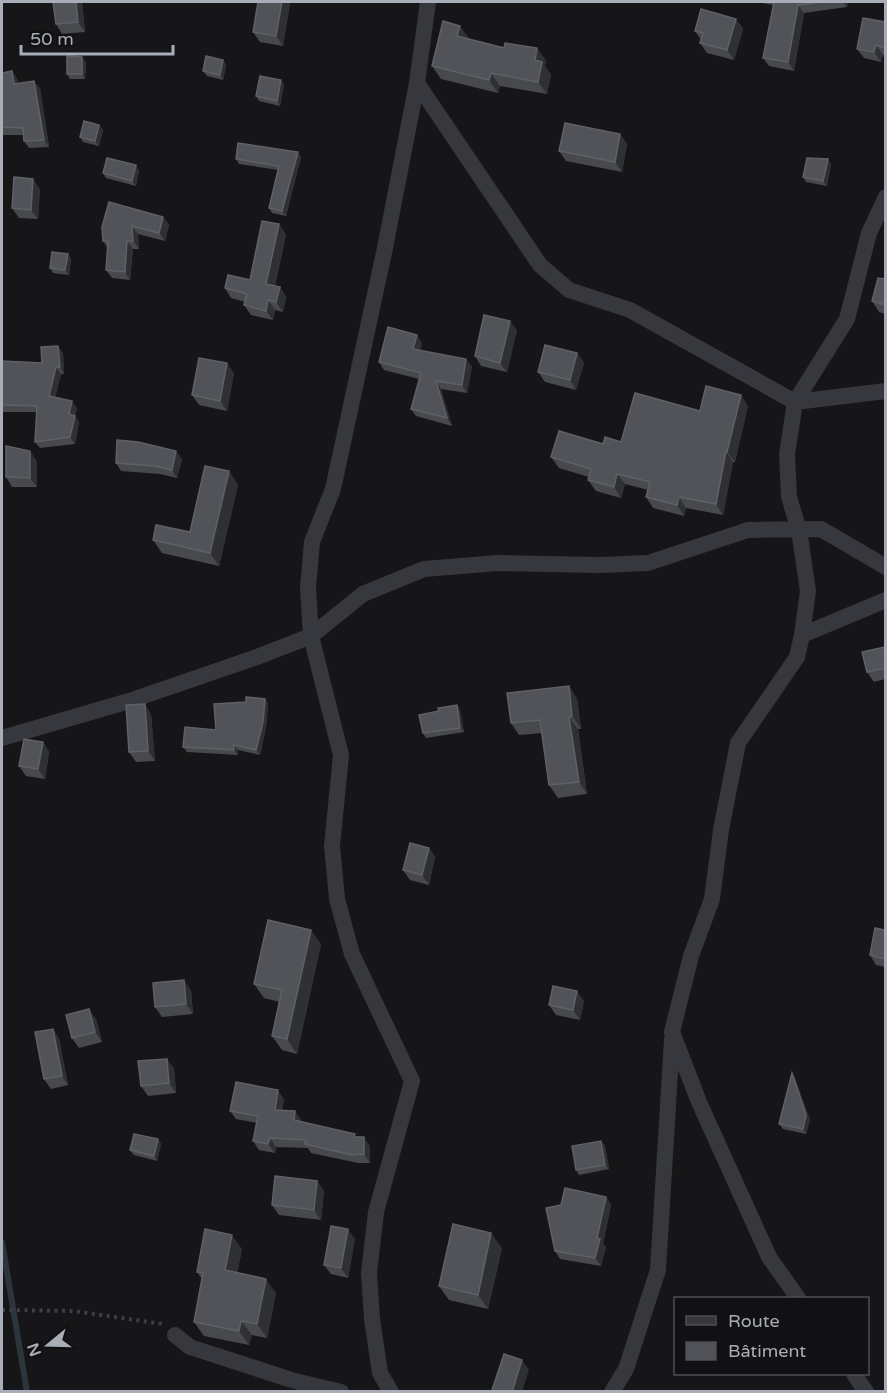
<svg xmlns="http://www.w3.org/2000/svg" width="887" height="1393" viewBox="0 0 887 1393" font-family="'Varela Round',sans-serif">
<rect width="100%" height="100%" fill="#161618"/>
<g fill="none" stroke-linecap="round" stroke-linejoin="round">
<path stroke="#2c353c" stroke-width="6" d="M2 1242 27 1392"/>
<path stroke="#3d3f44" stroke-width="4" stroke-dasharray="3 4.5" stroke-linecap="butt" d="M2 1310 73 1311 163 1324"/>
<path stroke="#37383d" stroke-width="16" d="M417 83 540 265 569 290 630 310 795 402 886 391
M802 635 886 600
M2 738 129 701 257 657 311 636 363 594 424 569 498 563 600 565 648 563 748 530 821 529 886 567
M798 1298 769 1257 699 1102 672 1032 691 956 712 899 721 830 738 743 797 657 802 635 808 591 799 530 789 497 787 454 795 402 847 319 869 233 886 197
M175 1335 190 1347 295 1381 341 1392
M854 1374 866 1392
M391 1392 380 1373 372 1319 369 1273 376 1212 412 1081 352 954 337 899 332 846 341 755 311 636 308 588 312 542 333 489 385 248 417 83 428 2
M612 1392 626 1369 658 1270 672 1039"/>
</g>
<path fill="#47494d" d="M82 2 85 32 62 34 56 24Z
M258 2H290V3L283 46 260 42 253 32Z
M757 2H848L847 7 804 13 794 71 769 66 763 58 773 5Z
M736 19 743 29 734 60 707 53 700 43 701 40 695 31Z
M885 22V56L883 55 881 62 864 58 857 49Z
M469 38 468 39 504 48H537L546 61 545 66 551 75 547 94 500 86 498 93 441 79 432 66Z
M223 60 226 65 223 80 207 76 203 71Z
M86 62 85 79H70L67 74Z
M12 71 17 79 18 84 40 88 49 147 29 148 24 141V135H2V73Z
M281 80 284 85 280 106 259 101 256 96Z
M99 125 103 130 99 146 83 142 80 137Z
M620 134 627 144 622 172 566 161 559 151Z
M301 157 286 216 272 213 269 208 278 170 239 164 236 159Z
M831 164 827 186 806 182 803 177Z
M136 165 139 170 136 186 106 178 103 173Z
M40 189 38 219 19 218 12 208Z
M163 217 169 225 165 241 138 234 139 249H133L130 280 112 278 106 270 108 249 103 241 102 227Z
M286 234 275 286 280 287 286 297 283 312 275 310 273 320 251 315 244 305 245 302 231 298 225 288 250 280Z
M68 254 71 259 69 275 53 273 50 268Z
M885 275V314L879 312 872 301 885 279Z
M517 330 507 372 481 366 475 356Z
M422 343 420 351 472 366 467 393 441 389 452 426 416 416 411 409 419 379 384 370 379 362Z
M63 353 64 374H61L55 397 77 408 75 416 79 422 75 444 40 448 35 442 37 412H2V361L42 363Z
M577 353 584 363 576 390 545 382 538 372Z
M234 373 227 411 199 405 192 395Z
M748 406 735 462H733L723 515 686 508 684 516 653 508 646 497 648 490 625 484 621 498 596 491 588 480 589 477 559 468 551 457 621 442 700 411Z
M182 459 177 478 160 474 121 471 116 463Z
M37 461V487H12L6 477Z
M229 471 238 485 219 566 162 553 153 540 190 532Z
M885 647V679L874 682 867 672Z
M569 686 577 699 581 729H578L587 794 558 798 549 785 542 733 519 735 511 723Z
M265 699 268 704 266 727 260 755 238 750V755L187 752 183 747 216 730 246 702Z
M457 705 460 710 464 732 426 738 423 733 439 711Z
M151 714 155 761 136 762 129 752Z
M43 742 49 752 45 779 26 776 19 766Z
M429 848 435 857 429 885 410 880 403 870Z
M885 930V967L876 965 870 955Z
M321 944 297 1054 282 1050 272 1036 280 1002 264 998 254 984Z
M191 990 193 1014 162 1017 155 1007Z
M584 1001 580 1020 556 1015 549 1005Z
M96 1019 102 1042 79 1048 72 1038Z
M53 1029 59 1039 68 1085 51 1089 44 1079Z
M174 1068 176 1093 148 1096 141 1086Z
M792 1073 795 1078 810 1120 806 1134 783 1129 779 1124Z
M284 1099 282 1110 301 1120V1121L357 1137 370 1146V1163H358L311 1153 308 1148 276 1147 275 1153 259 1150 253 1141 257 1123 236 1119 230 1111Z
M158 1139 161 1144 157 1161 134 1155 130 1150Z
M601 1141 605 1146 609 1169 579 1175 576 1170Z
M317 1181 324 1191 321 1220 279 1215 272 1205Z
M606 1197 611 1205 603 1244 606 1247 601 1266 560 1259 555 1251Z
M355 1239 348 1278 331 1274 324 1265Z
M502 1248 488 1309 449 1300 439 1286Z
M242 1249 237 1273 276 1293 267 1338 252 1335 249 1345 204 1336 194 1322 202 1279 197 1272Z"/>
<path fill="#2f3033" d="M76 2H82L85 32 78 22Z
M282 2H290V3L283 46 276 36Z
M843 2H848L847 7Z
M798 5 804 13 794 71 788 62Z
M736 19 743 29 734 60 727 50Z
M460 26 469 38 466 49 457 36Z
M876 45 883 55 881 62 874 52Z
M537 48 546 61 545 66 551 75 547 94 538 82 535 60Z
M82 57 86 62 85 79 82 74Z
M223 60 226 65 223 80 220 75Z
M12 71 17 79 19 92 14 84Z
M491 73 500 86 498 93 489 80Z
M281 80 284 85 280 106 277 101Z
M34 81 40 88 49 147 44 140Z
M99 125 103 130 99 146 95 141Z
M620 134 627 144 622 172 615 162Z
M298 152 301 157 286 216 282 211Z
M828 159 831 164 827 186 823 181Z
M136 165 139 170 136 186 132 181Z
M33 179 40 189 38 219 31 210Z
M163 217 169 225 165 241 159 233Z
M279 224 286 234 273 294 266 284Z
M132 226 138 234 139 249 133 241Z
M127 241 133 249 130 280 125 272Z
M68 254 71 259 69 275 65 270Z
M280 287 286 297 283 312 276 302Z
M268 300 275 310 273 320 266 311Z
M510 321 517 330 507 372 500 363Z
M417 335 422 343 419 357 413 349Z
M58 346 63 353 64 374 60 367Z
M577 353 584 363 576 390 570 380Z
M466 359 472 366 467 393 462 385Z
M227 363 234 373 227 411 220 401Z
M56 367 61 374 54 403 49 396Z
M436 381 441 389 452 426 447 418Z
M741 395 748 406 735 462 727 452Z
M72 401 77 408 75 416 79 422 75 444 70 437 69 414Z
M30 451 37 461V487L30 478Z
M176 451 182 459 177 478 172 470Z
M726 451 733 462 723 515 716 504Z
M229 471 238 485 219 566 210 553Z
M617 474 625 484 621 498 614 487Z
M679 497 686 508 684 516 677 505Z
M569 686 577 699 581 729 572 716Z
M265 699 268 704 266 727 260 755 256 750Z
M145 704 151 714 155 761 148 751Z
M457 705 460 710 464 732 460 728Z
M569 717 578 729 587 794 579 782Z
M43 742 49 752 45 779 38 769Z
M234 745 238 750V755L234 750Z
M429 848 435 857 429 885 422 875Z
M311 930 321 944 297 1054 287 1039Z
M184 980 191 990 193 1014 186 1004Z
M577 991 584 1001 580 1020 573 1010Z
M89 1009 96 1019 102 1042 95 1032Z
M53 1029 59 1039 68 1085 62 1076Z
M167 1059 174 1068 176 1093 169 1083Z
M792 1073 795 1078 810 1120 806 1134 803 1129Z
M278 1090 284 1099 281 1118 275 1110Z
M295 1111 301 1120 300 1128 294 1120Z
M364 1137 370 1146V1163L364 1154Z
M270 1138 276 1147 275 1153 268 1144Z
M158 1139 161 1144 157 1161 154 1156Z
M601 1141 605 1146 609 1169 605 1165Z
M317 1181 324 1191 321 1220 314 1210Z
M606 1197 611 1205 603 1244 606 1247 601 1266 595 1258 597 1238Z
M348 1229 355 1239 348 1278 341 1268Z
M491 1233 502 1248 488 1309 478 1295Z
M232 1235 242 1249 235 1285 225 1270Z
M266 1279 276 1293 267 1338 257 1324Z
M241 1321 252 1335 249 1345 239 1331Z
M522 1360 529 1370 522 1392H512Z"/>
<path fill="#525359" stroke="#5f6168" stroke-width="1.5" d="M53 2H76L78 22 56 24Z
M258 2H282L276 36 253 32Z
M774 2H823L798 5 788 62 763 58Z
M701 9 736 19 727 50 700 43 703 33 695 31Z
M863 18 885 22V48L876 45 874 52 857 49Z
M443 21 460 26 457 36 504 48 505 43 537 48 535 60 542 62 538 82 491 73 489 80 432 66Z
M67 56 82 57V74H67Z
M206 56 223 60 220 75 203 71Z
M12 71 14 84 34 81 44 140 24 141 23 128 2 127V73Z
M260 76 281 80 277 101 256 96Z
M84 121 99 125 95 141 80 137Z
M565 123 620 134 615 162 559 151Z
M238 143 298 152 282 211 269 208 279 166 236 159Z
M107 158 136 165 132 181 103 173Z
M807 158 828 159 823 181 803 177Z
M14 177 33 179 31 210 12 208Z
M109 202 163 217 159 233 132 226 133 241H127L125 272 106 270 108 241H103L102 227Z
M262 221 279 224 266 284 280 287 276 302 268 300 266 311 244 305 247 294 225 288 228 275 250 280Z
M52 252 68 254 65 270 50 268Z
M885 275V305L872 301 878 278 885 279Z
M484 315 510 321 500 363 475 356Z
M388 327 417 335 413 349 466 359 462 385 436 381 447 418 411 409 421 373 379 362Z
M545 345 577 353 570 380 538 372Z
M58 346 60 367H56L49 396 72 401 69 414 75 416 70 437 35 442 37 406 2 405V361L42 363 41 347Z
M199 358 227 363 220 401 192 395Z
M706 386 741 395 727 452 726 451 716 504 679 497 677 505 646 497 650 482 617 474 614 487 588 480 591 469 551 457 559 431 603 444 605 437 621 442 635 393 700 411Z
M117 440 138 442 176 451 172 470 155 466 116 463Z
M6 446 30 451V478L6 477Z
M205 466 229 471 210 553 153 540 156 525 190 532Z
M885 647V668L867 672 862 652Z
M569 686 572 716 569 717 579 782 549 785 540 720 511 723 507 693Z
M246 697 265 699 263 722 256 750 234 745V750L183 747 185 727 216 730 214 704 246 702Z
M145 704 148 751 129 752 126 705Z
M457 705 460 728 423 733 419 715 439 711 438 708Z
M24 739 43 742 38 769 19 766Z
M410 843 429 848 422 875 403 870Z
M268 920 311 930 287 1039 272 1036 282 990 254 984Z
M875 928 885 930V959L870 955Z
M184 980 186 1004 155 1007 153 983Z
M553 986 577 991 573 1010 549 1005Z
M89 1009 95 1032 72 1038 66 1015Z
M53 1029 62 1076 44 1079 35 1032Z
M167 1059 169 1083 141 1086 138 1061Z
M792 1073 806 1115 803 1129 779 1124Z
M236 1082 278 1090 275 1110 295 1111 294 1120 355 1134 354 1137H364V1154L352 1155 305 1144 306 1140 270 1138 268 1144 253 1141 258 1116 230 1111Z
M134 1134 158 1139 154 1156 130 1150Z
M601 1141 605 1165 576 1170 572 1146Z
M275 1176 317 1181 314 1210 272 1205Z
M565 1188 606 1197 597 1238 600 1239 595 1258 555 1251 546 1208 561 1205Z
M453 1224 491 1233 478 1295 439 1286Z
M331 1226 348 1229 341 1268 324 1265Z
M205 1229 232 1235 225 1270 266 1279 257 1324 241 1321 239 1331 194 1322 203 1273 197 1272Z
M504 1354 522 1360 512 1392H498L492 1390Z"/>
<rect width="887" height="1393" fill="none" stroke="#a8adb8" stroke-width="6"/>
<rect x="674" y="1297" width="195" height="78" fill="#111113" stroke="#4d4f55" stroke-width="1.5"/>
<rect x="686" y="1316" width="30" height="9" fill="#37383d" stroke="#4d4f55" stroke-width="1.5"/>
<text x="728" y="1327" font-size="18" fill="#a8adb8">Route</text>
<rect x="686" y="1342" width="30" height="18" fill="#525359" stroke="#4d4f55" stroke-width="1.5"/>
<text x="728" y="1357" font-size="18" fill="#a8adb8">Bâtiment</text>
<g transform="translate(48 1345) rotate(251)" stroke="#111113" stroke-width="4.5" paint-order="stroke">
<path d="M0-4.5L10 22L0 15L-10 22Z" fill="#a8adb8"/>
<text y="-9" font-size="16" font-weight="bold" text-anchor="middle" fill="#a8adb8">N</text>
</g>
<path d="M21 45v9h152v-9" fill="none" stroke="#a8adb8" stroke-width="3"/>
<text x="30" y="45" font-size="18" fill="#a8adb8" stroke="#111113" stroke-width="4.5" paint-order="stroke">50 m</text>
</svg>
